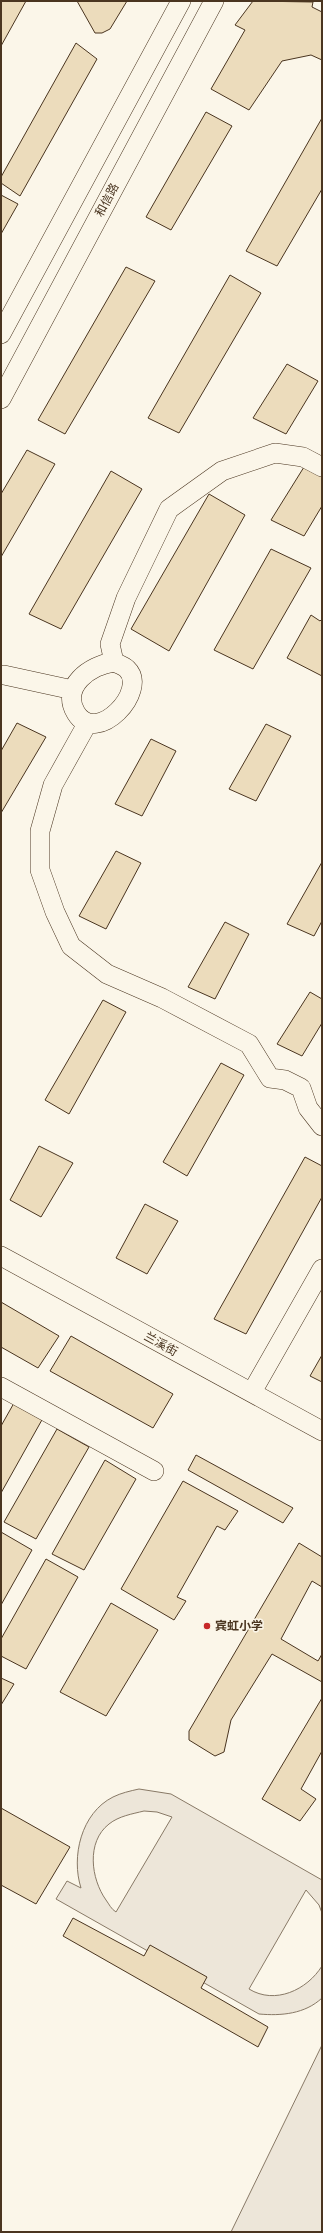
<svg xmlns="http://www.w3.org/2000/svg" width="323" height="2233" viewBox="0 0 323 2233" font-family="'PT Sans Narrow','Noto Sans SC',sans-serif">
<rect width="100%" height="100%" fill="#fbf6e9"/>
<path fill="#ede6d9" stroke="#887966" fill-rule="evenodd" d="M139 1789 171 1794 322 1880V1913L319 1905 306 1890 249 1989C275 2005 307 1990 322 1966V1998C305 2014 281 2016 259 2014L56 1899 67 1881 81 1888C71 1857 81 1813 113 1797 121 1793 130 1791 139 1789ZM144 1811 157 1812 172 1817 116 1912C111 1909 109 1904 106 1900 91 1879 86 1842 109 1824 119 1816 132 1814 144 1811Z
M322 2045V2232H231Z"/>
<path fill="#ecdcbc" stroke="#4a3520" d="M1 1H26L1 46Z
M77 1H127L110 29 102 33H95Z
M253 1 313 2 312 7 322 12V60L311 55 282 61 249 110 211 89 245 30 235 25Z
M76 43 97 59 20 196 1 183V177Z
M206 112 232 126 171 230 146 217Z
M322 118V189L277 266 246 251Z
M1 195 18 204 1 234Z
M126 267 155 281 65 434 38 420Z
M230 275 261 293 179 433 148 418Z
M287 364 318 381 286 434 253 418Z
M27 450 55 464 1 557V494Z
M304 467 322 476V506L304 536 271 520Z
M111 471 142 489 61 629 29 614Z
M209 494 245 515 169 651 131 629Z
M271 549 311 568 253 669 214 650Z
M311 615 320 621 322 619V676L287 658Z
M17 723 46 737 1 813V751Z
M266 724 291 736 256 801 229 789Z
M151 739 176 751 142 816 115 804Z
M116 851 141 863 106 929 79 916Z
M322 862V921L314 936 287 924Z
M225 922 249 934 215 999 188 987Z
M310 992 322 999V1023L302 1056 277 1044Z
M103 1000 126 1012 69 1114 45 1100Z
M221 1063 244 1075 187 1176 163 1162Z
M39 1146 73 1163 41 1217 10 1200Z
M305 1157 322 1166V1197L246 1334 214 1319Z
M145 1204 178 1221 147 1274 116 1258Z
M1 1302 59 1336 38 1368 1 1347Z
M71 1336 173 1394 153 1428 50 1371Z
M322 1355V1382L310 1376Z
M14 1403 43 1418 1 1493V1426Z
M57 1429 89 1447 36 1539 4 1522Z
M196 1455 293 1508 283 1523 188 1470Z
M105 1460 136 1479 84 1570 52 1554Z
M183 1481 238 1511 225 1530 217 1526 177 1597 186 1601 174 1620 121 1589Z
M1 1532 32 1550 1 1605Z
M299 1543 322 1557V1587L312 1581 281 1639 318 1661 322 1654V1682L272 1654 231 1720 224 1752 215 1756 189 1740V1731Z
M46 1559 78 1577 26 1669 1 1656V1639Z
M111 1603 158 1630 106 1716 60 1692Z
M1 1678 14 1684 1 1705Z
M322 1698V1751L301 1789 316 1799 300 1821 262 1799Z
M1 1808 70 1847 36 1904 1 1885Z
M73 1918 144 1956 150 1945 207 1977 201 1988 268 2027 258 2047 63 1936Z"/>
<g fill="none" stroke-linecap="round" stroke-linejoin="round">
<g stroke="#4a3520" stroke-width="20">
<path id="minor" d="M1 334 181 1
M1 399 214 1
M114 662C90 665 60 687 76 713 97 747 149 690 127 669 124 666 118 664 114 662L110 644 126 598 169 509 222 471 275 453 303 457 322 467
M4 675 73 690
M87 724 53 785 40 831V870L55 912 71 946 107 974 162 998 249 1044 270 1078 285 1080 301 1088 308 1108 322 1126
M1 1256 322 1431
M1 1387 154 1471
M252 1392 322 1269"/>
</g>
<use href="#minor" stroke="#fbf6e9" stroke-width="19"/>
</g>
<circle fill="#c62828" stroke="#fbf6e9" stroke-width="1.5" cx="207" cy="1626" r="4"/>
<g text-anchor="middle" stroke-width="3" stroke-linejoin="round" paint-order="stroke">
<g font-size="12" fill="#4a3520" stroke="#fbf6e9">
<text transform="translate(107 200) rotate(-62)" y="4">和信路</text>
<text transform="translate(161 1344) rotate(29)" y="4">兰溪街</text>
</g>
<g font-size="12" font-weight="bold" fill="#4a3520" stroke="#fbf6e9" text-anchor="start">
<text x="215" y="1630">宾虹小学</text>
</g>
</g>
<rect width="323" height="2233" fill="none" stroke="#4a3520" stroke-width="4"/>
</svg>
